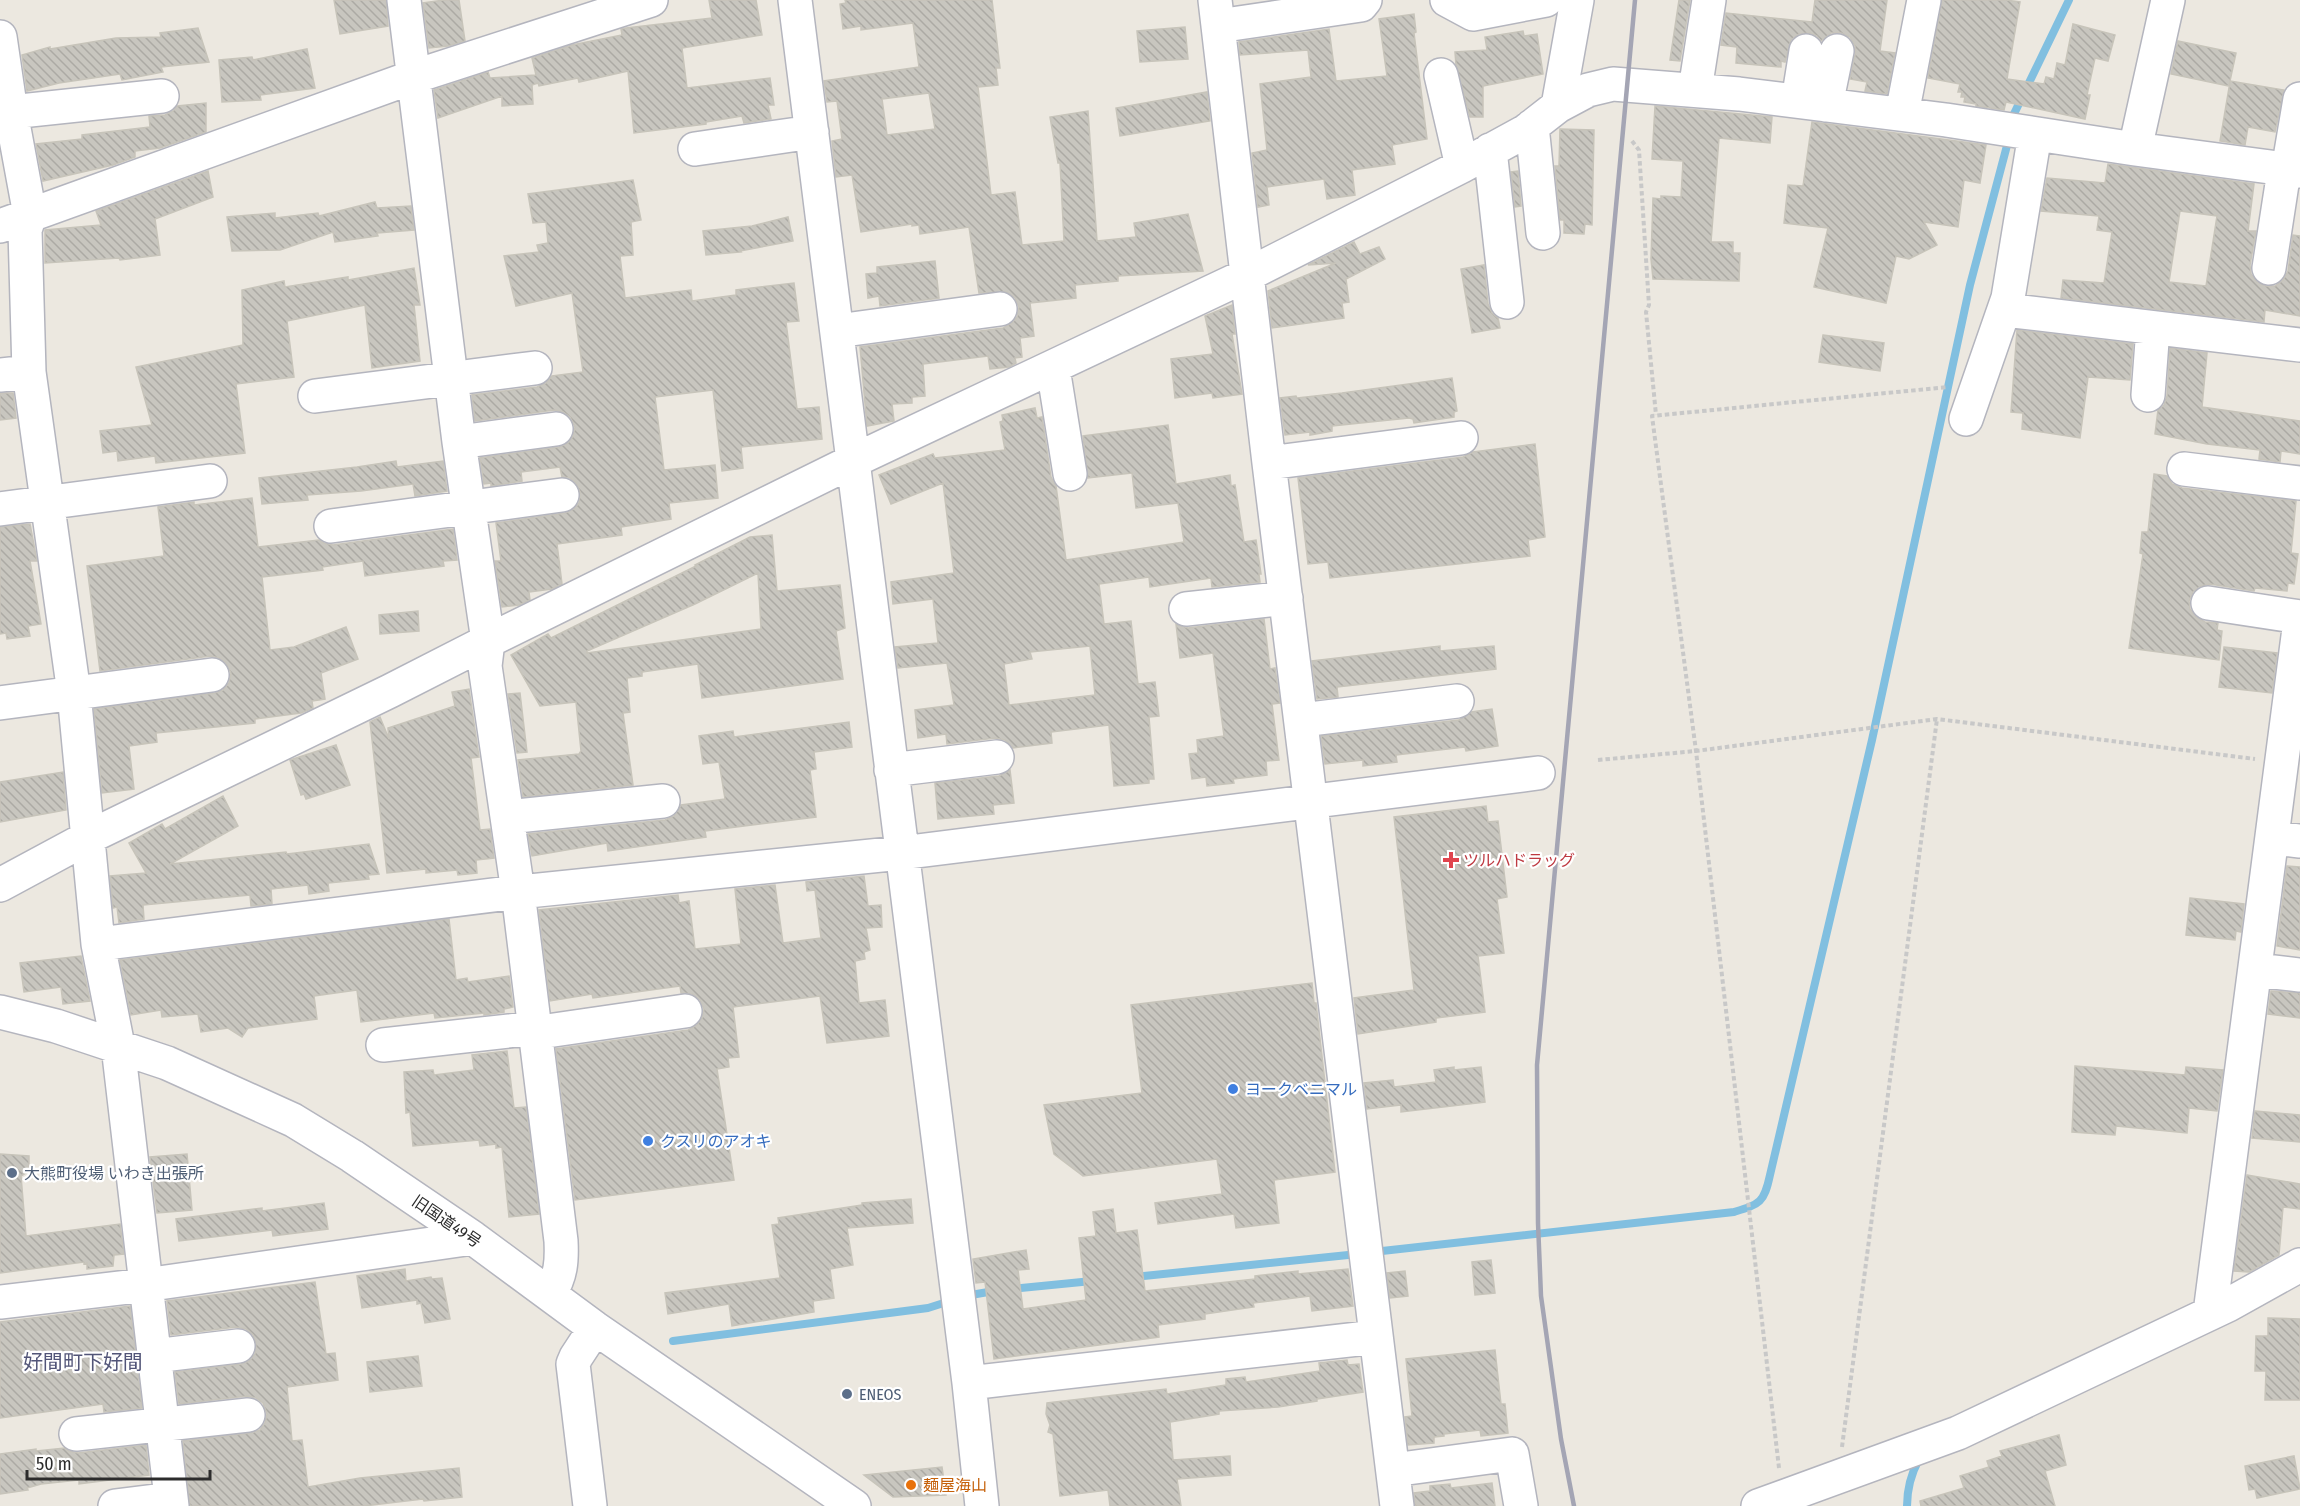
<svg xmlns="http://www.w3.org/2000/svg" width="2300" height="1506" viewBox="0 0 2300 1506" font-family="'Fira Sans Condensed','Noto Sans JP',sans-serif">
<defs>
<pattern id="building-back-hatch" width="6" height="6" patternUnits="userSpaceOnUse" patternTransform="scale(1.5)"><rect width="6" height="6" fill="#c8c6bf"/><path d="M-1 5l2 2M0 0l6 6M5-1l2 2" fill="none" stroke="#acaaa4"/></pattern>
</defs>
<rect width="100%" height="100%" fill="#ece8e0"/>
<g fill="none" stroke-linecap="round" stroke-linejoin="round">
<path stroke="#81bfe0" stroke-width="8" d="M2011 124 2012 118 2069 0
M1373 1252 1734 1212C1760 1204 1764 1203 1770 1175L1872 740 1970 285 2009 138
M1134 1277 1358 1254
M1012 1289 1092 1281
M965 1296 994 1291
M673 1341 928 1308 950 1301
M1907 1506C1907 1489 1911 1474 1919 1459"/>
</g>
<path fill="url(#building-back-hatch)" stroke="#c7c4ba" stroke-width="1.5" fill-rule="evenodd" d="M334 0H386L388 26 340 34Z
M444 0H459L465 41 448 46 429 48 423 3Z
M709 0H756L762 35 682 48 687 88 770 78 774 105H768L771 119 744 123 742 116 706 122V124L634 133 628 71 579 82 578 78 539 86 538 83 532 85 533 104 502 106V96L438 118 434 90 488 72 490 78 536 75 532 58 572 45 622 35 621 29 626 28 712 18Z
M845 0H992L1000 68H996L998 85 978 87 991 195 1015 192 1022 245 1064 241 1060 163H1058L1050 117 1088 111 1097 241 1136 237 1134 223 1188 214 1203 271 1118 276V281L1075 285 1076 298 1030 303 1034 336 1020 338 1022 357 1015 358 1016 363 1009 367 990 369 988 356 923 364 925 396 912 397V403L892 404 894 421 867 426 860 347 1003 328 1012 323 1017 317 1019 307 1015 298 1007 292 979 293 969 227 920 234 919 225 912 226V224L861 232 852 175 836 177 832 141 842 139 837 101 827 102 824 81 919 67 913 23 861 30V26L843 29 840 4 846 3ZM929 93 935 129 887 135 882 99Z
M1679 0H1690L1680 61 1670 60Z
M1815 0H1887L1880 51 1895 53 1887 94 1865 91 1867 82 1850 79 1855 55V46L1850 37 1841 33H1831L1821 41 1817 36 1810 33 1799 34 1791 40 1785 62 1781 61V67L1736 63 1737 47 1721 45 1726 13 1812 22Z
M1942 0H2006L2020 2 2007 79 2044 84 2046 77 2054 79 2057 63 2065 65 2073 24 2115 35 2108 61 2095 58 2087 95H2090L2085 119 2006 102 2004 110 1976 106V104L1964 102 1965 97H1961L1962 92H1958L1960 84 1928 78Z
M1414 14 1416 32 1414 33 1427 139 1392 145 1395 164 1352 170 1355 195 1327 199 1324 179 1267 187 1269 205 1258 207 1252 153 1267 150 1260 84 1311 77 1308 50 1240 55 1239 42 1329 29 1336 81 1387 76 1379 19Z
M1185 27 1188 59 1140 62 1137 31Z
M198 28 209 62 161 67 163 72 122 80 120 74 59 83 27 91 22 55 50 47V49L116 38 161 37 160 33Z
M1523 31 1524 36 1537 34 1543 74 1483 86V117H1470L1456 65 1455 52 1487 50 1485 37Z
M2178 41 2236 53 2230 81 2284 90 2275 132 2248 127 2245 145 2220 141 2230 82 2229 86 2171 74Z
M307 49 315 88 260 95 261 100 222 102 219 60 252 57 253 60Z
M1207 92 1210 121 1120 136 1116 108Z
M206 103V132L160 148 135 151V157L113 165 43 181 36 144 82 139V135L150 127 149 116 165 115 173 111 177 106Z
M1655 106 1772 117 1770 143 1719 138 1711 242H1733V253H1740L1739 281 1653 279 1651 259 1653 198 1661 199V196L1681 197 1683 161 1652 159Z
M1812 122 1986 145 1980 183 1964 180 1958 227 1924 222 1937 245 1909 259 1896 256 1886 303 1814 287 1828 228 1784 223 1788 185 1803 186Z
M1560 129 1594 130 1592 225 1585 224 1584 234 1564 233V220H1560L1555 166H1559Z
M2108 164 2254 184 2248 231H2256L2250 265 2251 274 2257 282 2266 286H2275L2283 280 2288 271 2293 235 2300 236V316L2265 310 2264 322 2061 298 2063 280 2104 283 2112 232 2097 230 2099 216 2041 211 2047 178 2105 183ZM2180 211 2217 216 2206 286 2169 282Z
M208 171 213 197 155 219 160 255 120 260 119 258 45 263V230L101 225 96 211Z
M1518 171 1521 206 1515 207 1511 172Z
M633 180 641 220 631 222 633 255 620 256 625 298 691 290 692 301 736 295V290L794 283 799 321 786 322 797 409 819 407 822 439 741 447 743 468 722 471 713 390 655 397 664 470 715 465 718 498 669 503 671 519 621 527 622 535 557 544 562 584 552 589 529 592 530 600 519 605 502 607 495 561H501L496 523 565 513 574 509 579 503 580 492 576 483 570 478 562 477 560 467 521 472 522 481 491 486V483L484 484 480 458 559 447 568 443 573 436 575 427 570 417 563 412 554 410 475 421 472 395 537 387 546 383 552 376 583 372 572 293 516 306 504 256 539 252 537 245 548 243 546 222 533 223 528 194Z
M375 202 377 208 411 206 414 230 377 233 378 236 335 242 333 232 280 250 232 251 227 217 275 213V218L318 213 319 216Z
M788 217 793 241 740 251 741 252 706 255 703 231 752 226Z
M1354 242 1360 254 1379 247 1385 259 1346 279 1349 302 1342 303 1344 318 1272 328 1268 291 1336 263 1308 265Z
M935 261 939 298 880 306 879 296 868 298 866 274 877 273V267Z
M1484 265 1488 304 1492 313 1498 318 1500 328 1472 333 1461 269Z
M414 268 420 305H414L420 361 372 368 365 305 287 321 294 377 236 384 245 453 156 463 155 456 118 461 117 451 103 453 100 431 152 425 136 367 243 345 242 290 284 281 285 287 348 277V280Z
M1232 305 1235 334H1232L1242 394 1213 398 1212 393 1175 398 1171 359 1213 354 1205 316Z
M2017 330 2133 344 2130 380 2088 377 2080 438 2022 429 2023 413 2011 412Z
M1823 335 1884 343 1880 371 1819 362Z
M2170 348 2207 353 2202 407 2300 421V454L2281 451 2280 462 2259 459 2260 450 2207 444 2155 434 2158 410 2164 405 2167 396Z
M1452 378 1457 411 1454 412V417L1414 423 1413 419 1409 418 1332 426V431L1310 435V432L1285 435 1280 398 1296 396 1297 398 1342 393Z
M0 393H13L16 418 0 420Z
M1035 408 1037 418 1042 417 1051 477 1056 486 1066 560 1184 542 1178 503 1136 508 1132 473 1088 478 1083 436 1168 425 1176 484 1230 475 1231 486 1235 485 1244 542 1256 540 1261 574H1259L1260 582 1212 587 1211 578 1150 587 1149 577 1099 584 1104 624 1131 621 1138 684 1155 682 1159 716 1149 717 1154 779H1149V783L1114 786 1109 725 1051 732 1052 743 1013 748 1005 740 995 738 947 744 946 734 918 738 915 710 954 705 947 663 898 668 895 647 938 643 933 599 893 604 891 582 954 573 943 483 891 504 879 475 933 454 935 458 1005 450 1000 422 1003 421 1002 415ZM1090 646 1095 695 1009 705 1004 664 1032 659 1030 652Z
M1535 444 1545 537 1528 540 1530 556 1330 578 1328 562 1308 564 1298 478 1463 457 1473 452Z
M396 461 397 467 443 461 447 491 415 496 413 484 361 491 307 495 308 500 262 504 259 478 357 467Z
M2154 474 2167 476 2172 484 2182 488 2296 501 2291 553 2298 554 2294 584 2288 583 2287 591 2255 588 2254 591 2210 584 2201 586 2193 592 2189 601 2190 609 2196 617 2205 622 2218 623 2217 630 2222 631 2219 660 2129 648 2143 554 2140 553 2142 532H2148Z
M252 498 258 547 319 540 324 543 333 545 453 529 457 560 443 561 444 566 365 576 363 561 322 567 323 570 262 577 270 650 294 647 346 627 358 659 321 673 325 699 312 701 313 708 301 713 255 719V723L156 733 157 742 129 746 134 789 102 793 94 709 215 693 223 690 229 683 231 673 226 663 219 658 210 656 100 671 87 566 164 556 158 507 194 502V505Z
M30 524 37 561H30L41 624 28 626 30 636 7 639 6 633 0 634V527Z
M772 535 777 591 840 585 845 628 836 631 843 679 702 698 698 664 642 672V676L627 678 630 712 623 713 633 785 523 797 518 760 579 754 581 751 576 702 540 706 511 655 548 634 551 638 696 566 695 565 750 537ZM758 573 761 629 587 653V651L695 604Z
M418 611 419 631 380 634 379 615Z
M1264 619 1270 669 1275 668 1280 703 1272 704 1279 760 1266 761 1267 775 1233 779 1234 783 1207 786 1206 777 1192 779 1189 754 1198 753 1197 740 1224 736 1213 653 1180 658 1176 624 1188 628Z
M1440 646V651L1494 646 1496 669 1337 687 1338 697 1317 699 1312 661Z
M2224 647 2277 653 2272 693 2219 687Z
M469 689 479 757 471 758 480 830 490 829 494 858 476 860 477 873 458 875 457 870 426 873V869L387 873 370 722 380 717 389 739 388 728 455 706 452 692Z
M520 693 527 752 517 753 508 694Z
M1492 709 1498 746 1466 751 1465 747 1396 755 1397 762 1363 766V760L1325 764 1321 736 1459 720 1471 712Z
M849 722 852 747 814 752 816 769 810 770 816 817 705 831 706 837 608 851 607 843 532 856 528 834 665 820 674 816 681 805 725 799 719 762 703 764 699 736 733 731 734 737Z
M336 745 350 785 306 799 304 794 301 795 290 760Z
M1010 770 1014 803 993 805 994 814 938 819 935 783 999 776Z
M63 772 66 810 0 822V782Z
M223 796 238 826 170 864 286 852 287 854 369 844 379 874 368 875 369 879 328 883 329 891 309 894 308 885 271 889 272 904 251 906 250 895 143 905 144 919 119 923 117 907 113 908 110 876 146 873 129 843 162 824 165 829Z
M1486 806 1488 822 1498 821 1507 897 1497 899 1504 953 1478 956 1485 1012 1436 1018V1022L1358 1034 1354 998 1414 990 1394 817Z
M2287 866 2300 867V950L2277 946Z
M864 876 868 906 881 905 882 927 866 928 870 950 864 952 865 959 855 961 859 1003 885 1000 889 1036 827 1043 820 996 733 1007 739 1057 728 1058 729 1067 717 1069 734 1180 575 1200 556 1049 688 1030 697 1025 702 1018 704 1009 700 1000 692 994 681 993 680 986 593 998 592 994 550 1001 539 910 678 895 679 903 689 901 695 949 741 944 735 889 775 885 783 943 821 938 815 890 807 891 806 882Z
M2190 898 2244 904 2241 932 2236 931 2235 940 2186 935Z
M449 919 456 980 467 978 468 982 509 976 513 1007 504 1009V1012L484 1015V1013L435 1018 434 1013 361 1022 357 990 314 996 317 1019 248 1028 242 1037 228 1028 201 1032 198 1014 162 1017 161 1010 131 1015 120 960Z
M81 956 90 1001 63 1004 61 987 24 992 20 963Z
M1312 983 1314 1003H1316L1335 1172 1274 1180 1279 1223 1236 1228 1234 1214 1158 1224 1155 1203 1222 1194 1217 1159 1083 1176 1054 1154 1044 1105 1142 1093 1131 1005Z
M2271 991 2300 993V1018L2268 1014Z
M507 1051 514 1108 526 1107 539 1214 509 1217 502 1147 496 1148V1144L480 1146 479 1140 413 1146 410 1112 406 1113 404 1072 433 1070 434 1075 474 1070 472 1055Z
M2075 1066 2185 1075 2186 1067 2223 1070 2217 1111 2189 1108 2187 1133 2116 1126 2115 1135 2072 1132Z
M1454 1067V1070L1481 1067 1485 1102 1401 1112V1105L1367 1109 1364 1083 1393 1080 1394 1087 1436 1082 1434 1070Z
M2255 1111 2300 1115V1142L2252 1138Z
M0 1154 29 1156V1171L21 1176 26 1236 120 1224 124 1254 114 1255 113 1266 87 1269V1263L84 1264V1262L0 1273Z
M187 1154 192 1210 157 1213 150 1157Z
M2247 1175 2300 1184V1209L2283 1207 2279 1255 2249 1272 2234 1271Z
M911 1199 913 1223 847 1228 853 1265 830 1269 834 1298 813 1301 814 1312 732 1326 729 1304 668 1314 665 1293 780 1278 772 1225 779 1224 778 1218 862 1205V1203Z
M324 1203 328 1229 273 1236 272 1230 179 1241 176 1219 262 1208V1211Z
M1113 1209 1116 1233 1137 1230 1145 1291 1255 1279V1276L1298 1271V1274L1348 1269 1353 1306 1312 1311 1310 1296 1253 1303 1254 1307 1205 1314V1319L1158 1325 1159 1337 994 1359 985 1282 976 1283 973 1259 1026 1250 1029 1269 1018 1270 1023 1309 1086 1300 1079 1238 1096 1236 1093 1212Z
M1491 1260 1495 1293 1475 1295 1472 1262Z
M405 1269 406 1281 431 1277 432 1279 442 1278 450 1319 425 1323 421 1303 417 1304V1300L362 1308 357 1276Z
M1405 1271 1408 1296 1390 1298 1387 1273Z
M315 1282 326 1354 335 1353 338 1380 287 1387 292 1441 302 1440 308 1487 360 1478 459 1468 462 1497 424 1501 423 1499 364 1506H190L183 1441 251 1433 260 1430 265 1423 267 1414 263 1403 256 1398 247 1396 179 1404 175 1372 241 1364 249 1361 255 1354 256 1343 253 1335 246 1329 236 1327 171 1335 167 1301Z
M130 1306 142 1408 104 1412 103 1404 0 1418V1322Z
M2268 1318 2300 1319V1400H2265L2266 1371H2255L2256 1336H2268Z
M1495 1350 1501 1404H1505L1508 1433 1481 1436 1480 1430 1444 1434V1436L1434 1437V1443L1408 1445 1405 1417 1412 1416 1406 1359Z
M418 1356 422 1386 370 1392 367 1362Z
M1347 1360 1348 1365 1359 1364 1363 1392 1317 1399V1401L1278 1407 1219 1411V1414L1170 1422 1173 1460 1230 1456 1231 1475 1177 1479 1181 1506H1110L1108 1490 1060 1496 1053 1434 1048 1432 1050 1425 1046 1414 1047 1403 1166 1389 1167 1394 1226 1385V1379L1245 1377 1246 1382 1320 1371 1319 1363Z
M2059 1435 2066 1465 2045 1471 2055 1506H1921L1920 1501 1964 1488 1960 1476 1989 1467 1987 1461 2002 1456 2000 1451Z
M146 1445 149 1475 79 1484V1480L41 1484 27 1488 28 1490 0 1494V1454L36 1449V1451L65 1448 69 1451 78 1453Z
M2294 1456 2300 1489 2257 1498 2255 1489 2249 1490 2245 1466Z
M942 1467 946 1495 893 1497 864 1475Z
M1492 1483 1495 1506H1415L1414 1493 1430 1491V1486L1450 1484 1451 1488Z"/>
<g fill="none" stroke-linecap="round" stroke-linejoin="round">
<g stroke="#b4b5be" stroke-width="36">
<path id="minor" d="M404 0 459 442 488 641 485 666 518 892 561 1241C562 1261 561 1276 550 1293
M795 0 969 1383 982 1506
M1215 0 1269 463 1397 1506
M1447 0 1473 14 1546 0
M1218 26 1361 5 1365 0
M0 37 11 112 30 215 25 230 29 372 74 693 98 944 118 1046 172 1506
M1441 75 1462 166
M1695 90 1709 0
M1798 101 1806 51
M1826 105 1837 51
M1558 106 1577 0
M11 112 162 96
M1902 114 1924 0
M1532 126 1543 233
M695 149 812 132
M2135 149 2168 0
M1490 150 1507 302
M0 226 413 77 651 0
M2269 268 2282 184 2288 170 2300 99
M2005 310 2300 345
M837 331 1000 309
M1053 368 1070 474
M0 375 29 372
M2148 395 2153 328
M315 396 535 368
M1966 419 2008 298 2035 134
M459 442 556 429
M1269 463 1461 438
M2184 469 2300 483
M0 509 210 481
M331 526 562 495
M2208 603 2300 617
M1186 609 1286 598
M0 703 212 675
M1302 720 1457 701
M891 770 997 757
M507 817 663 801
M2273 838 2300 841
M0 885 89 837 390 691 488 641 853 461 1247 275 1462 166 1526 131 1558 106 1588 90 1613 84 1739 94 1946 120 2135 149 2300 171
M98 944 518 892 901 853 1538 773
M2256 970 2300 975
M0 1012 56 1026 167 1063 293 1120 352 1156 473 1238 595 1328 854 1506
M383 1045 535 1028 547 1031 685 1011
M0 1302 145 1285 473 1238
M2210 1313 2300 621
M154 1356 238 1346
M969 1383 1376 1337
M76 1434 248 1415
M1393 1470 1512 1454 1521 1506
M115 1506 171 1499
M590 1506 573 1364 576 1357 595 1328
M1758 1506 1958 1433 2228 1305 2300 1265"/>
</g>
<path stroke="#c8c8c8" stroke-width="4" stroke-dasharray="4.5 3" stroke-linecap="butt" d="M1632 141 1639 150 1649 305 1646 312 1656 415
M1598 760 1696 751 1937 719 2255 759
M1842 1447 1937 719
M1779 1468 1696 751 1652 416 1948 387"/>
<use href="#minor" stroke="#fff" stroke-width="33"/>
<path stroke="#a4a5b4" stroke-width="4.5" d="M1574 1506 1561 1439 1541 1296 1538 1223 1537 1065 1635 0"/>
</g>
<path fill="#e0444e" stroke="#fff" stroke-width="2" d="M1448 851h6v6h6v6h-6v6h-6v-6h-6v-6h6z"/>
<g fill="#3f7fe0" stroke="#fff" stroke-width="2">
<circle cx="1233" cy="1089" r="6"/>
<circle cx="648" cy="1141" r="6"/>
</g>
<g fill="#5c6f8a" stroke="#fff" stroke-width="2">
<circle cx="12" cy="1173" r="6"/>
<circle cx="847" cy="1394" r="6"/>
</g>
<circle fill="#e8710a" stroke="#fff" stroke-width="2" cx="911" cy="1485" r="6"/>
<g text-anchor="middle" stroke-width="4.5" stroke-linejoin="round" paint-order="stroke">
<g font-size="16" fill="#be3a42" stroke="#fff" text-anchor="start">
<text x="1463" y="866">ツルハドラッグ</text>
</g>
<g font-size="16" fill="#366cbe" stroke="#fff" text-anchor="start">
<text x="1245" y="1095">ヨークベニマル</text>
<text x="660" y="1147">クスリのアオキ</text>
</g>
<g font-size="16" fill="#4e5e75" stroke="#fff" text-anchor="start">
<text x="24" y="1179">大熊町役場 いわき出張所</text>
<text x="859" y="1400">ENEOS</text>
</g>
<g font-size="16" fill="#2c2c2c" stroke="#fff">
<text transform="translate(447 1221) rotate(34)" y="6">旧国道49号</text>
</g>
<g font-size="16" fill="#c56008" stroke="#fff" text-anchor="start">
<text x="923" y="1491">麺屋海山</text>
</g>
<g font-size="20" fill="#525578" stroke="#fff">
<text x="83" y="1369">好間町下好間</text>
</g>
</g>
<path d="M27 1470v9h183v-9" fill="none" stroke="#2c2c2c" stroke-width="3"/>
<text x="36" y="1470" font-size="18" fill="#2c2c2c" stroke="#ffffff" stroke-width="4.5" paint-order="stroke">50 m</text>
</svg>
